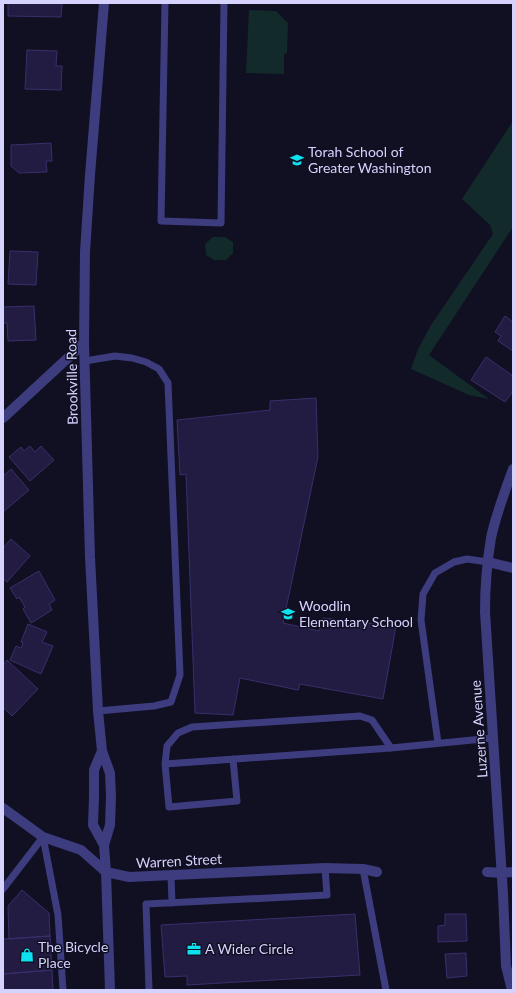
<svg xmlns="http://www.w3.org/2000/svg" width="516" height="993" viewBox="0 0 516 993" font-family="Lato,sans-serif">
<rect width="100%" height="100%" fill="#110f22"/>
<path fill="#122b2a" d="M249 10 276 11 288 23 287 53 284 54V74L246 73Z
M513 121V227L429 355 489 399 469 395 411 369 418 349 431 325 493 234 490 225 462 199Z
M213 237H225L233 242V253L226 260H214L206 255 205 244Z"/>
<path fill="#221c42" stroke="#392f6c" d="M8 3H62L61 17 8 16Z
M27 50 57 51 56 66H62L61 90 25 89Z
M51 143 52 161H46L47 172 19 173 11 166V145Z
M10 251 38 252 36 285 8 284Z
M34 306 36 340 8 341 7 323H3V307Z
M505 316 513 322V351L498 341 501 336 495 332Z
M486 357 513 376V391L505 402 471 380Z
M316 398 318 457 283 623 319 631 323 618 396 626 383 699 300 684 298 690 240 678 233 715 195 713 186 474 180 475 177 420 270 410V401Z
M30 446 35 452 41 446 54 460 30 481 9 457 21 447 24 451Z
M11 469 29 490 3 512V476Z
M11 539 30 556 7 582 3 578V548Z
M39 571 55 600 49 604 52 610 31 623 23 609 25 607 19 597 17 599 10 588Z
M28 624 47 632 42 642 53 646 41 674 10 660 16 646 21 648 23 643 21 642Z
M7 660 38 689 12 716 3 707V665Z
M22 890 49 913 50 936 9 939 8 906Z
M355 914 360 975 187 985V976L165 977 161 925Z
M445 914H466L467 941 438 942V926L445 925Z
M50 936 52 970 3 974V939Z
M466 953 467 976 447 978 445 954Z
M52 970 53 990H3V974Z"/>
<g fill="none" stroke-linecap="round" stroke-linejoin="round">
<path stroke="#3c3c7e" stroke-width="7" d="M165 3 161 221 221 223 224 3
M85 361 115 356 132 358 146 362 159 369 168 383 180 675 171 702 154 706 98 711
M438 743 421 620 423 594 435 573 454 562 467 559 488 562
M233 759 237 801 169 807 165 764 391 748 493 738
M165 764 167 746 178 733 192 727 360 716 372 720 391 748
M363 869 386 990
M171 875 172 903
M3 889 43 837 58 915 63 990
M149 990 146 904 327 895 325 868"/>
<path stroke="#3c3c7e" stroke-width="10" d="M3 418 84 343
M488 562 513 568
M3 808 43 837 81 850 106 872 129 877 325 868 363 869 377 872
M487 872 502 873 513 872
M512 990 506 966 503 894 485 612C485 587 487 562 491 538 496 514 505 491 513 469"/>
<path stroke="#3c3c7e" stroke-width="10" d="M104 3 90 175 85 252 84 343 90 557 98 711 102 751 110 773 111 797 110 825 104 845 106 872 110 990
M102 751 94 770V797L93 825 104 845"/>
</g>
<defs>
<g id="school-bare" transform="scale(1.08)"><path d="M0-5L7-2L0 1L-7-2ZM-4 1L0 2.5L4 1V4Q0 6-4 4Z" fill="#0de0ee" stroke="#110f22" stroke-width="2.5" paint-order="stroke"/></g>
<g id="office-bare" transform="scale(1.08)"><path d="M-6-3h4V-5.5h4V-3h4V5H-6ZM-1-4.5V-3h2v-1.5ZM-6 0V1H6V0Z" fill="#0de0ee" stroke="#110f22" stroke-width="2.5" paint-order="stroke"/></g>
<g id="shop-bare" transform="scale(1.08)"><path d="M-5-2.5h2.3a2.7 3.5 0 0 1 5.4 0H5L5.5 6h-11ZM-1.5-2.5h3a1.5 2.3 0 0 0-3 0Z" fill="#0de0ee" stroke="#110f22" stroke-width="2.5" paint-order="stroke"/></g>
</defs>
<g fill-rule="evenodd">
<use href="#school-bare" x="297" y="160"/>
<use href="#school-bare" x="288" y="614"/>
<use href="#office-bare" x="194" y="949"/>
<use href="#shop-bare" x="27" y="955"/>
</g>
<g text-anchor="middle" stroke-width="3" stroke-linejoin="round" paint-order="stroke">
<g font-size="14" fill="#d5d2fd" stroke="#110f22" text-anchor="start">
<text x="308" y="157">Torah School of<tspan x="308" dy="16">Greater Washington</tspan></text>
<text x="299" y="611">Woodlin<tspan x="299" dy="16">Elementary School</tspan></text>
<text x="38" y="952">The Bicycle<tspan x="38" dy="16">Place</tspan></text>
<text x="205" y="954">A Wider Circle</text>
</g>
<g font-size="14" fill="#d5d2fd" stroke="#110f22">
<text transform="translate(72 377) rotate(-91)" y="5">Brookville Road</text>
<text transform="translate(479 729) rotate(-94)" y="5">Luzerne Avenue</text>
<text transform="translate(179 861) rotate(-3)" y="5">Warren Street</text>
</g>
</g>
<rect width="516" height="993" fill="none" stroke="#d5d2fd" stroke-width="8"/>
</svg>
